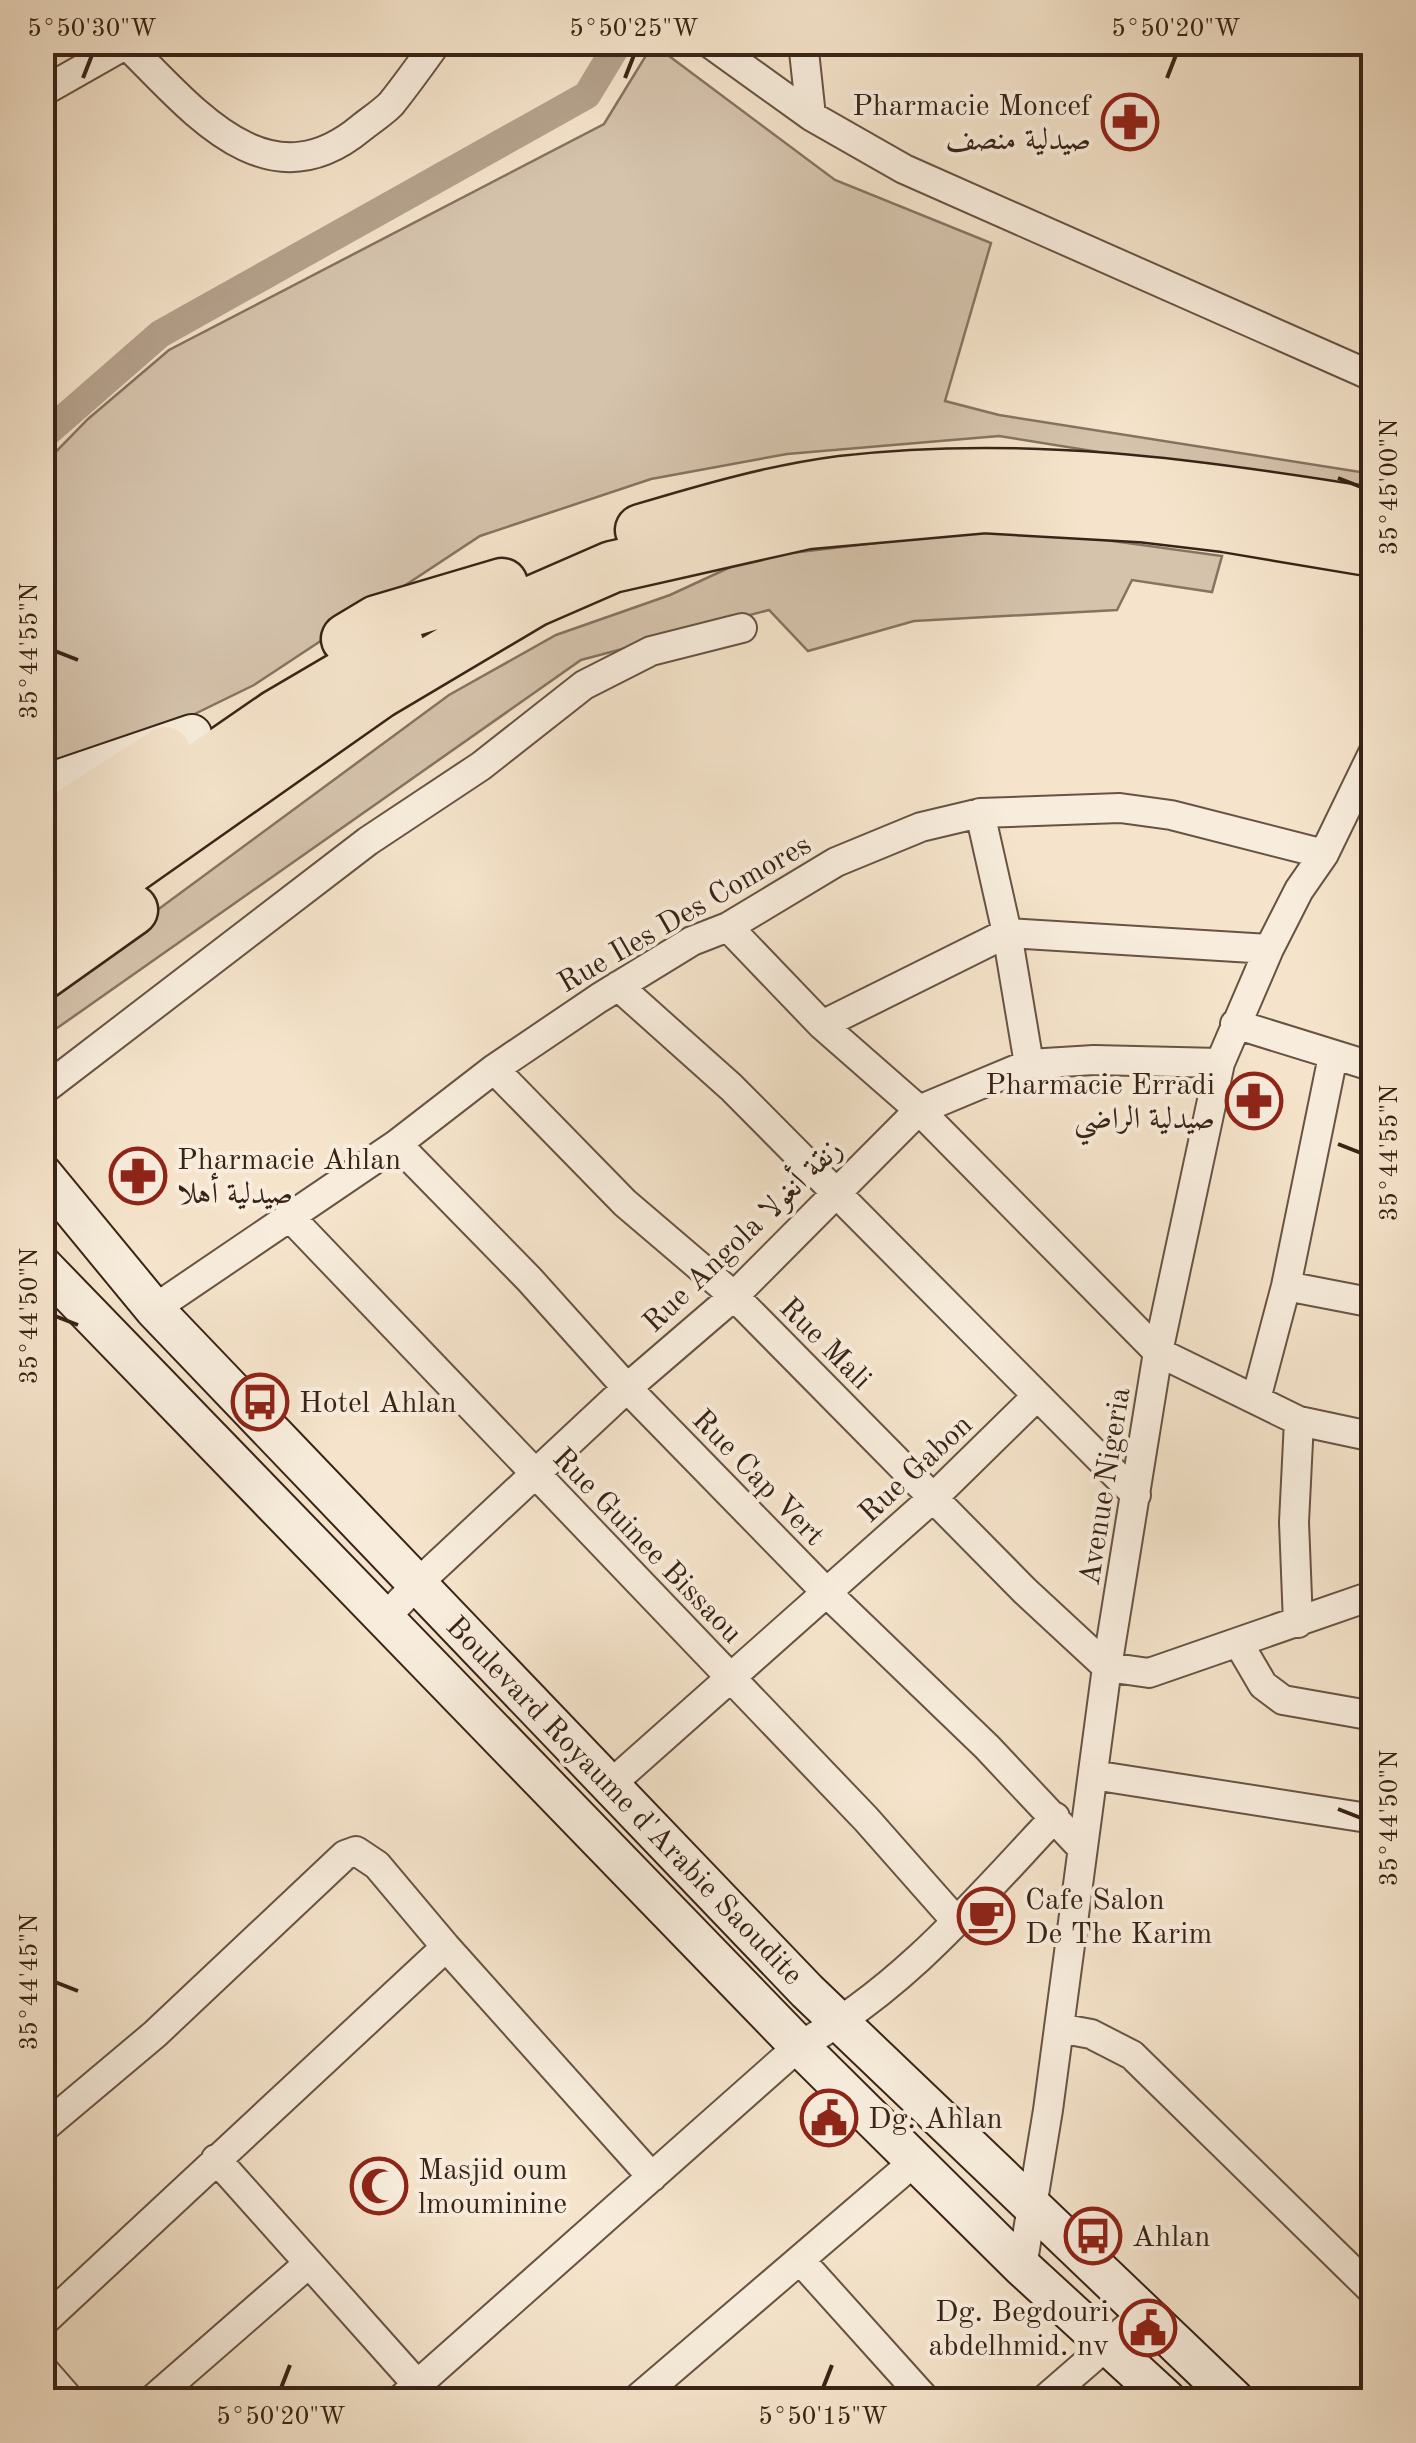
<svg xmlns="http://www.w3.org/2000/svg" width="1416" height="2443" viewBox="0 0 1416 2443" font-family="'Old Standard TT',Amiri,serif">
<rect width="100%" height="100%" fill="#f5e4cb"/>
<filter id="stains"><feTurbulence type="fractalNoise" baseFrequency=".002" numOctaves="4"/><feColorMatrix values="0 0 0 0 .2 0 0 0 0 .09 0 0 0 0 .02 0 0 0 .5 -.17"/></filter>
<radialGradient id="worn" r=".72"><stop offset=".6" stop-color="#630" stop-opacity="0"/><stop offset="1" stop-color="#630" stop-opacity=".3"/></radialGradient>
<path fill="#d5c3ac" stroke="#877361" stroke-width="2.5" d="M653 44 835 180 991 243 945 401 999 415 1373 474V496L999 436 787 454 651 479 480 536 254 685 86 767 43 778V465L88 419 169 350 604 124Z
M1010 527 1222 556 1212 592 1132 580 1117 610 914 621 808 651 769 610 581 660 43 1038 42 995 449 695 556 635 670 595 750 558Z"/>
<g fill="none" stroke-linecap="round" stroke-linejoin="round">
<path stroke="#b5a28d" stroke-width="28" d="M42 437 160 334 587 95 619 42"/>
<g stroke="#685343" stroke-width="32">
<path id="street" d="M708 42 811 116 904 169 1374 377
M803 42 811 116
M127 45C193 110 267 206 361 128 371 120 382 113 391 104 407 84 422 63 437 42
M42 92 130 42
M980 813 1007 933 1029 1064
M728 927 822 1025 919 1110 1158 1352 1299 1421 1374 1437
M618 986 731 1087 1136 1495
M1235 1024 1374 1067
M822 1025 1007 933 1269 949
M494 1069 625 1203 734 1296 1025 1591 1107 1667 1149 1673 1374 1595
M42 1091 368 841 481 766 584 685 651 651 742 628
M397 1144 529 1279 627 1388 827 1593 987 1747 1081 1847
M289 1216 866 1819 957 1922
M1286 1286 1374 1303
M154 1309 397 1144 494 1069 599 998 692 941 728 927 836 862 921 827 980 813 1120 808 1171 815 1324 854
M1256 1399 1286 1286 1333 1056
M384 1619 418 1583 627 1388 734 1296 919 1110 1029 1064 1094 1060 1220 1063
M1298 1623 1294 1522 1299 1421
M1239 1644 1263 1685 1283 1700 1374 1716
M1093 1775 1374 1819
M611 1784 934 1497 1037 1396
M1059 2028 1091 2034 1132 2055 1374 2292
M42 2129 155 2034 345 1855 356 1851 377 1865 446 1947 652 2177
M216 2159 416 2383
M801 2261 926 2400
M1022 2267 1048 2110 1107 1667 1158 1352 1220 1063 1269 949 1299 890 1324 854 1374 751
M42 2323 446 1947
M42 2368 70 2400
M152 2400 308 2264
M400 2400 799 2046C902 1990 976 1901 1055 1817
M636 2400 915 2161
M1044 2400 1143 2314"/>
</g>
<g stroke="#392316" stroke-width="42">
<path id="secondary" d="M42 785 192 734
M42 1173 154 1309 807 1991 1235 2400
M42 1265 799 2046 1022 2267 1167 2400"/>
</g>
<g stroke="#392316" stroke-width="55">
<path id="highway" d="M641 530C708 510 773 491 842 482 1023 461 1195 485 1374 514
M347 639 377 621 502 584
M42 831 165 752
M42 877 277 715 398 644
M42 930 379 693 534 601 612 567 807 523 984 507 1141 516 1225 526 1374 551
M42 974 132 910"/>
</g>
<use href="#street" stroke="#f8eddd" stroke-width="28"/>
<use href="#secondary" stroke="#f8eddd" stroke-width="38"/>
<use href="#highway" stroke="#f5e4cb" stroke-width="50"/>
</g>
<path fill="none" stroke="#392316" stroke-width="4" d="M83 78 92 55M625 78 634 55M1167 78 1176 55M1338 478 1361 487M55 651 78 660M1338 1144 1361 1153M55 1316 78 1325M1338 1809 1361 1818M55 1982 78 1991M281 2388 290 2365M823 2388 832 2365"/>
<defs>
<g id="pharmacy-ring" transform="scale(2.875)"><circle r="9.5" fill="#f8eddd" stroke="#8f2418" stroke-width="1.5"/><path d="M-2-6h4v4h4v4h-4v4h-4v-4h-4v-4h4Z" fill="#8f2418"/></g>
<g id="bus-ring" transform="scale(2.875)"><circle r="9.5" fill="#f8eddd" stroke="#8f2418" stroke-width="1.5"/><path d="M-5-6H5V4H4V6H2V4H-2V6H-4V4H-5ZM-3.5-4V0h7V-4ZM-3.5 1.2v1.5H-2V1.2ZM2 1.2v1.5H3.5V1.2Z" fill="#8f2418"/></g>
<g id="cafe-ring" transform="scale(2.875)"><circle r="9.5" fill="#f8eddd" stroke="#8f2418" stroke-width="1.5"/><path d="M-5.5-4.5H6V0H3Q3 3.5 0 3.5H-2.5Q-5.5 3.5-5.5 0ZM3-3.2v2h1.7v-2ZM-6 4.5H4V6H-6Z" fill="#8f2418"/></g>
<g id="civic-ring" transform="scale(2.875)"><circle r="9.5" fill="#f8eddd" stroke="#8f2418" stroke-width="1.5"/><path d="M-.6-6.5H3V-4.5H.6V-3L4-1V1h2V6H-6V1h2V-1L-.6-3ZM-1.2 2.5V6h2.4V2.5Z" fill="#8f2418"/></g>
<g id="mosque-ring" transform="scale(2.875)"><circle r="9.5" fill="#f8eddd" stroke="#8f2418" stroke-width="1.5"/><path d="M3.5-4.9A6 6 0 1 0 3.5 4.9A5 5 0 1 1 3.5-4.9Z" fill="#8f2418"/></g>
</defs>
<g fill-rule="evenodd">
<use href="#pharmacy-ring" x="1130" y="122"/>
<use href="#pharmacy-ring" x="1254" y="1101"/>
<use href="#pharmacy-ring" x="138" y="1176"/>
<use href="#bus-ring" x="260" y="1402"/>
<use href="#cafe-ring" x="986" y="1916"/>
<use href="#civic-ring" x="829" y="2118"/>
<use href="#mosque-ring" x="379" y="2186"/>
<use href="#bus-ring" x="1093" y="2236"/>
<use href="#civic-ring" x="1148" y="2328"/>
</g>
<g text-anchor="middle" stroke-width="8" stroke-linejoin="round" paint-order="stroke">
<g font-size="30" fill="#392316" stroke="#f8eddd" text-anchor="start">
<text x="1091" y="115" text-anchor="end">Pharmacie Moncef<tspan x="1091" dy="34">صيدلية منصف</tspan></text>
<text x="1215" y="1094" text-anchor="end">Pharmacie Erradi<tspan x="1215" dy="34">صيدلية الراضي</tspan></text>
<text x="177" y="1169">Pharmacie Ahlan<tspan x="177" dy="34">صيدلية أهلا</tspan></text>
<text x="299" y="1412">Hotel Ahlan</text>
<text x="1025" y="1909">Cafe Salon<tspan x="1025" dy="34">De The Karim</tspan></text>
<text x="868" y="2128">Dg. Ahlan</text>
<text x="418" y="2179">Masjid oum<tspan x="418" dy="34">lmouminine</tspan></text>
<text x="1132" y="2246">Ahlan</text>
<text x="1109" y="2321" text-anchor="end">Dg. Begdouri<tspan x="1109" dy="34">abdelhmid. nv</tspan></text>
</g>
<g font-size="30" fill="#392316" stroke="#f8eddd">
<text transform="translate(684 913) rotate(-30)" y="10">Rue Iles Des Comores</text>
<text transform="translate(742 1235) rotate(-44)" y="10">Rue Angola زنقة أنغولا</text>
<text transform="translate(826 1343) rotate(45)" y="10">Rue Mali</text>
<text transform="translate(915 1468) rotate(-43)" y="10">Rue Gabon</text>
<text transform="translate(759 1477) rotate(46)" y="10">Rue Cap Vert</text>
<text transform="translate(1104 1486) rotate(-81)" y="10">Avenue Nigeria</text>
<text transform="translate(648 1545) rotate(46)" y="10">Rue Guinee Bissaou</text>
<text transform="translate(625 1800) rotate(46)" y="10">Boulevard Royaume d'Arabie Saoudite</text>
</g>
</g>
<rect width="1416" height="2443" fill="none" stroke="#f5e4cb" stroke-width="110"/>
<rect x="55" y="55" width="1306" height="2333" fill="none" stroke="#392316" stroke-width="4"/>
<g font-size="25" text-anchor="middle" fill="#392316">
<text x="92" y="36">5°50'30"W</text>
<text x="634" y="36">5°50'25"W</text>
<text x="1176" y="36">5°50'20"W</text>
<text transform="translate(1388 487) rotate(-90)" y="9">35°45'00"N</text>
<text transform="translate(28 651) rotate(-90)" y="9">35°44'55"N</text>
<text transform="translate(1388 1153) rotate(-90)" y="9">35°44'55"N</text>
<text transform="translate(28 1316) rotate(-90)" y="9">35°44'50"N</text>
<text transform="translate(1388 1818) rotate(-90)" y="9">35°44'50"N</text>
<text transform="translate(28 1982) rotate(-90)" y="9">35°44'45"N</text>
<text x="281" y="2424">5°50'20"W</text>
<text x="823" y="2424">5°50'15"W</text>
</g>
<rect width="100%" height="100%" filter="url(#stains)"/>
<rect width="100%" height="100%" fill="url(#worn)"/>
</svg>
